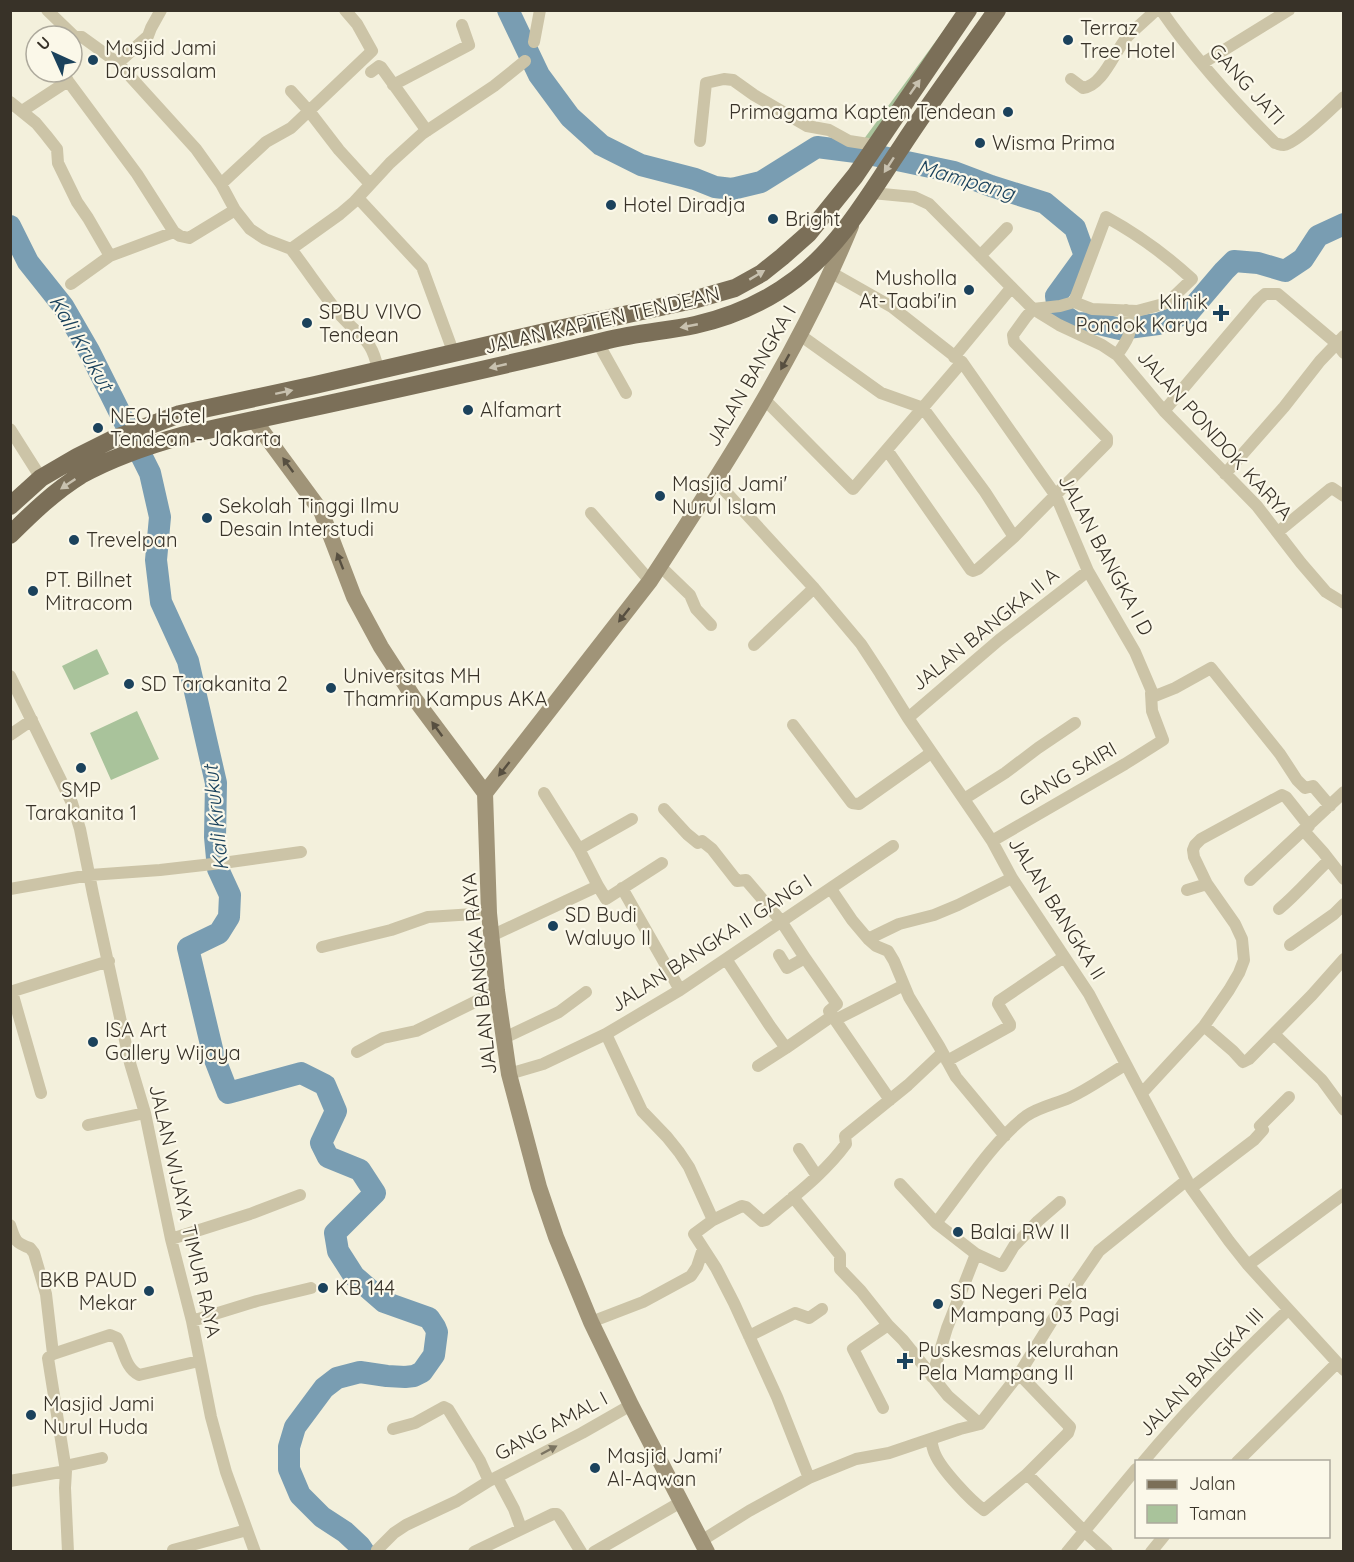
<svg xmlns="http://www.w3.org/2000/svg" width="1354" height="1562" viewBox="0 0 1354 1562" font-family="Quicksand,sans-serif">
<rect width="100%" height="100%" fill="#f3f0dc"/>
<path fill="#a9c39b" d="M955 15 875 145 861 143Z
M97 649 109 674 74 690 62 666Z
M137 711 159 759 111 780 90 733Z"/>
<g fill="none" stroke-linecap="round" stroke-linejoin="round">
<path stroke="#799db2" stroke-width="22" d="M508 10 539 75 570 117 601 145 641 165 695 179 715 187 732 189 761 182 817 147 864 153 954 172 991 186 1045 203 1075 228 1085 256 1056 296 1058 311 1075 323 1099 324 1120 329 1158 324 1189 312 1224 271 1234 261 1258 263 1285 271 1303 259 1318 236 1344 224
M10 226 28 262 63 306 89 351 150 473 160 517 156 560 161 602 188 661 216 783 215 837 218 869 230 895 229 917 219 933 188 948 214 1057 228 1093 301 1073 325 1085 336 1111 321 1143 328 1157 360 1170 375 1193 335 1233 338 1251 354 1276 384 1302 429 1318 435 1327 437 1332 434 1355 422 1372 414 1376 405 1377 387 1376 360 1372 337 1378 324 1388 295 1427 289 1447V1469L300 1495 322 1517 345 1532 360 1546 364 1552"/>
<path stroke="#ccc4a7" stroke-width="12" d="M47 10 75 37H82L118 63 196 149 221 184 235 210 250 229 265 239 291 249
M1161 10C1194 58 1234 102 1275 143 1279 144 1280 145 1284 145 1298 142 1332 108 1344 97
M534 42 540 10
M118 63 148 36 151 28 161 10
M1203 63 1289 10
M63 72 68 81 137 174 174 232 180 236 189 238 235 210
M371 72 379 66 381 67 427 131
M1071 79 1083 88C1103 86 1115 50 1128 36 1137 27 1147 19 1156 10
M393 85 469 45 462 25
M291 91 309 111 339 150 370 184
M10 102 36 123 46 135 57 149 58 163 77 202 88 218 110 256
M22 111 68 81
M700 141 706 83 724 79 733 80 754 95 807 126 829 130 849 141 875 145
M221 184 266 142 291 128 372 51 357 24 345 10
M872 193 914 197 929 204 1033 309 1059 325 1102 345 1117 355 1164 411 1257 506 1301 563 1326 592 1344 603
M358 198 422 267 454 354
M291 249 340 214 354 202 390 163 422 134 494 86 525 61
M291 249C308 271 324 296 342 317 362 339 372 339 378 370
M980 256 1007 228
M832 273 892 307 962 362 1056 496 1088 571 1135 652 1153 694 1155 696 1175 688 1211 668 1280 754 1297 780 1305 788 1313 786 1330 806
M71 284 110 256 174 232
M800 335 881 393 923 408 985 492 1014 537 1107 443V438L1014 342 1013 335 1026 317 1033 309 1060 306 1074 302 1092 309 1137 311 1167 303 1192 279C1166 255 1137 234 1106 217L1074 302
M598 343 626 393
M1117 355C1130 336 1133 334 1126 310
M954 357 1011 288
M764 399 853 489 962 362
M1164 411 1258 300 1265 294H1278L1336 343 1344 353
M10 429 41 478
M887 450 971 570 973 571 978 569 1014 537
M1225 474 1284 407 1320 361 1344 336
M715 480 814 588 861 644 880 673 908 718 974 814 992 841 1012 878 1089 994 1191 1188 1229 1241 1248 1265 1344 1370
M591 513 650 581
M1278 532 1330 489 1332 488 1344 496
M660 566 690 595 696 609 711 625
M754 645 814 588
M10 676 72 803 80 829 93 894 130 1063 145 1113 171 1239 192 1321 211 1417 226 1472 255 1552
M908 718 999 640 1088 571
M793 725 852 803 859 804 931 753
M10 735 32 720
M544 793 579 849
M964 799 1005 773 1038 748 1075 723
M664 809 687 834 698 843 702 841 712 849 737 881 746 880 781 921 805 958
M1304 831 1323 852 1344 879
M992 841 1125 764 1163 740 1152 711 1151 693
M1250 880 1344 792
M598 886 606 899 662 863
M622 888 680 990
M10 889 90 875 160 870 230 862 301 852
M831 889 852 920 868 939 876 946 888 951 894 961 909 997 939 1046 956 1077 1005 1136
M1187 890 1207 884
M1279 909C1297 894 1312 876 1329 860
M491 936 598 886 579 849 632 819
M868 939 899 924 934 915 958 905 1012 878
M1290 945 1334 914 1344 904
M322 947 391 930 428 917 489 913
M779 955 787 968 805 958 837 1004 829 1011 890 1100
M726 959 770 1026 786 1048 758 1066
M10 992 109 961
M12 992 41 1093
M835 1020 904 985
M1204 1026 1233 1051 1243 1062 1249 1059 1312 995 1344 959
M606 1034 642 1111 667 1137 679 1152 689 1167 713 1220
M1274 1034 1322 1080 1344 1110
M504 1038 559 1012 586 992
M786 1048 832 1016
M357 1052 383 1038 416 1031 497 991
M947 1061 1010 1026V1024L998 1004 999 1001 1064 957
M509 1074 543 1064 606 1034 680 990 893 846
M1142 1093 1204 1026 1229 990 1239 973 1244 960 1242 939 1235 924 1207 884 1194 857 1193 850 1195 845 1201 839 1282 795 1286 797 1309 826
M88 1125 145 1113
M799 1149 817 1176
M900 1184 936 1223C962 1190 993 1141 1026 1116 1039 1107 1055 1104 1069 1098 1089 1089 1106 1076 1125 1065
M1191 1188 1254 1140 1263 1130 1260 1126 1289 1097
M793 1197 840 1255V1269L861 1291 888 1325 903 1340 948 1396 980 1424
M936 1223 976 1254 1002 1266 1014 1246 1038 1221 1060 1202
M10 1225C15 1240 15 1243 30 1248L34 1253 46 1294 53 1354
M171 1239 250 1214 300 1195
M1248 1265 1344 1194
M192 1321 257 1301 311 1288
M591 1322 643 1302 691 1276 697 1267 703 1249
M749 1336 795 1313 809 1318 822 1309
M932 1377 947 1328 976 1254
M883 1408 853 1349 888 1325
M393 1429 415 1423 444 1407 448 1409 480 1461 489 1481
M931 1440C932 1444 933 1450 935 1454 941 1469 971 1501 984 1510L1027 1474 1068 1433 1070 1427 1019 1374
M1143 1462C1188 1408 1237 1358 1288 1310
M1237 1462 1337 1363
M65 1466 102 1458
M1027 1474 1084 1531 1107 1552
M497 1477 514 1509 521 1528
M809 1478 777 1397 734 1303 716 1268 694 1234 713 1220 742 1206 746 1207 762 1221 766 1220C794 1196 824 1174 846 1144L845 1136 908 1085 942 1053
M10 1481 66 1471
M701 1541 749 1511 809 1478 856 1459 889 1453 960 1429 980 1424 1019 1374 1060 1308 1099 1251 1187 1180
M173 1550 247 1530
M68 1552 65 1488 66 1471 48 1358 53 1354 110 1335 117 1338C124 1350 125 1368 139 1375L199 1361
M378 1552 377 1550 394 1533 406 1525 457 1501 489 1481 582 1433 631 1405
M474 1552 553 1514H557L559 1516 581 1552
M594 1552 681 1502
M1067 1552 1136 1469
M1151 1552 1164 1536"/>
<path stroke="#a09478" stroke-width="16" d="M254 420 321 511 354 597 381 647 414 698 485 793 489 913 497 991 509 1074 539 1187 556 1237 591 1322 631 1405 707 1552
M485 793 650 581C724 468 799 352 851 226"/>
<path stroke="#7b6f58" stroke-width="18" d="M10 506 41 478 77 457 111 440 180 414 315 385 545 332 693 300 735 288 762 273 782 257 808 234 855 176 968 10
M10 535C32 513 55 491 81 475 113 457 149 445 185 435 326 404 468 375 608 340 637 333 666 331 695 325 731 317 767 301 796 279 842 244 870 193 902 146 932 100 965 56 997 10"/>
</g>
<defs><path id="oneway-solid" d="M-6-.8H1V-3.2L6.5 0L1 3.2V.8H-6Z" transform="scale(1.5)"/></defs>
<g fill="#c8c1af">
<use href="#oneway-solid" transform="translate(915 87) rotate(-55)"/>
<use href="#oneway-solid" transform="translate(889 165) rotate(123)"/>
<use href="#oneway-solid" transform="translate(757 275) rotate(-31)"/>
<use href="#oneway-solid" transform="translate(689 326) rotate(169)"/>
<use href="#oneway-solid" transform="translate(498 366) rotate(167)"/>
<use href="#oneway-solid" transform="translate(284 392) rotate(-12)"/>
<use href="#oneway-solid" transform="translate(68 484) rotate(146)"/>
</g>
<g fill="#574f40">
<use href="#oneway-solid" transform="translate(785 362) rotate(119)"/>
<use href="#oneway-solid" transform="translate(288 465) rotate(-126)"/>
<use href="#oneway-solid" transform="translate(340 561) rotate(-111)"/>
<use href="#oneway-solid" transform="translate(624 615) rotate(128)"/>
<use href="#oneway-solid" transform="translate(437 729) rotate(-126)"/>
<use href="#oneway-solid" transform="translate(504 769) rotate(128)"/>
</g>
<use fill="#7b7461" href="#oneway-solid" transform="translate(549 1450) rotate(-28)"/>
<g fill="#1b425c" stroke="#fbf8e9" stroke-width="2">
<circle cx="1068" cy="40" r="6"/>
<circle cx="93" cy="60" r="6"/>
<circle cx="1008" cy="112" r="6"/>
<circle cx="980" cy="143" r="6"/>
<circle cx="611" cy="205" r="6"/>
<circle cx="773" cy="219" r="6"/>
<circle cx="969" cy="290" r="6"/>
<path d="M1218 304h6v6h6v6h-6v6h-6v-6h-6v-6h6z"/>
<circle cx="307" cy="323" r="6"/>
<circle cx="468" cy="410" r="6"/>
<circle cx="98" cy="428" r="6"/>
<circle cx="660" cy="496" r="6"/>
<circle cx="207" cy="518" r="6"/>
<circle cx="74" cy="540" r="6"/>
<circle cx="33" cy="591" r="6"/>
<circle cx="129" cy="684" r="6"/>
<circle cx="331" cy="688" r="6"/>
<circle cx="81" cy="768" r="6"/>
<circle cx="553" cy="926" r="6"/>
<circle cx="93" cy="1042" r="6"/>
<circle cx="958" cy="1232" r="6"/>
<circle cx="323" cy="1288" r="6"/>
<circle cx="149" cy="1291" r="6"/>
<circle cx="938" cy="1304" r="6"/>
<path d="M902 1352h6v6h6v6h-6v6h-6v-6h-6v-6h6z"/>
<circle cx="31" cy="1415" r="6"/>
<circle cx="595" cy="1468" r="6"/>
</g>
<g text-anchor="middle" stroke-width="4.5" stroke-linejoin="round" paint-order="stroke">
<g font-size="20" fill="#383228" stroke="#fbf8e9" text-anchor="start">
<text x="1080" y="35">Terraz<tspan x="1080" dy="23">Tree Hotel</tspan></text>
<text x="105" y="55">Masjid Jami<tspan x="105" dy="23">Darussalam</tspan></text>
<text x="996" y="119" text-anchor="end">Primagama Kapten Tendean</text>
<text x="992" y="150">Wisma Prima</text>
<text x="623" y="212">Hotel Diradja</text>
<text x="785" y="226">Bright</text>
<text x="957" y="285" text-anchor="end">Musholla<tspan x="957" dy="23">At-Taabi'in</tspan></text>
<text x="1208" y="309" text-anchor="end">Klinik<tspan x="1208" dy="23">Pondok Karya</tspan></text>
<text x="319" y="319">SPBU VIVO<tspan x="319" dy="23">Tendean</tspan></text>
<text x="480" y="417">Alfamart</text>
<text x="110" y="423">NEO Hotel<tspan x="110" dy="23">Tendean - Jakarta</tspan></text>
<text x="672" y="491">Masjid Jami'<tspan x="672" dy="23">Nurul Islam</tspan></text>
<text x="219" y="513">Sekolah Tinggi Ilmu<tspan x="219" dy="23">Desain Interstudi</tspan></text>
<text x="86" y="547">Trevelpan</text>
<text x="45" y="587">PT. Billnet<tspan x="45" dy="23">Mitracom</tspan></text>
<text x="343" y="683">Universitas MH<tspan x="343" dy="23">Thamrin Kampus AKA</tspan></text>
<text x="141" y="691">SD Tarakanita 2</text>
<text x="81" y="797" text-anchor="middle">SMP<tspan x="81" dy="23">Tarakanita 1</tspan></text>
<text x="565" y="922">SD Budi<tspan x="565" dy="23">Waluyo II</tspan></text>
<text x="105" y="1037">ISA Art<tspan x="105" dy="23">Gallery Wijaya</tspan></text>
<text x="970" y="1239">Balai RW II</text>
<text x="137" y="1287" text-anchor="end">BKB PAUD<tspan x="137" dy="23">Mekar</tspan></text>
<text x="335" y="1295">KB 144</text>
<text x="950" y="1299">SD Negeri Pela<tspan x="950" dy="23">Mampang 03 Pagi</tspan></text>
<text x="918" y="1357">Puskesmas kelurahan<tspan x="918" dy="23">Pela Mampang II</tspan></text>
<text x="43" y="1411">Masjid Jami<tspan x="43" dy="23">Nurul Huda</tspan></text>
<text x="607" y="1463">Masjid Jami'<tspan x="607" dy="23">Al-Aqwan</tspan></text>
</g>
<g font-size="20" fill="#383228" stroke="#fbf8e9">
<text transform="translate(1247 84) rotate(48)" y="7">GANG JATI</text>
<text transform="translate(602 320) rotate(-13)" y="7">JALAN KAPTEN TENDEAN</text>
<text transform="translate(751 376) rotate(-60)" y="7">JALAN BANGKA I</text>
<text transform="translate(1215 435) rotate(48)" y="7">JALAN PONDOK KARYA</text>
<text transform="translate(1106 555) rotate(62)" y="7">JALAN BANGKA I D</text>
<text transform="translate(985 629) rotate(-39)" y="7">JALAN BANGKA II A</text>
<text transform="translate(1068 774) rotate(-30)" y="7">GANG SAIRI</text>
<text transform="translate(1057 908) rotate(58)" y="7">JALAN BANGKA II</text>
<text transform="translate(711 943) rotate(-33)" y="7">JALAN BANGKA II GANG I</text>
<text transform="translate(479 974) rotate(-96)" y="7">JALAN BANGKA RAYA</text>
<text transform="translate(185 1211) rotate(77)" y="7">JALAN WIJAYA TIMUR RAYA</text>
<text transform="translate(1201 1372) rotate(-46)" y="7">JALAN BANGKA III</text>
<text transform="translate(551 1426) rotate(-28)" y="7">GANG AMAL I</text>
</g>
<g font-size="21" font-style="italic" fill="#1b425c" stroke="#fbf8e9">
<text transform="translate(966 180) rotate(16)" y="7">Mampang</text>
<text transform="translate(81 343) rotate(60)" y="7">Kali Krukut</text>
<text transform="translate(216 818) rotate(-96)" y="7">Kali Krukut</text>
</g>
</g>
<rect width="1354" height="1562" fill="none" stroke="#383228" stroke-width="24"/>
<rect x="1135" y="1460" width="195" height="78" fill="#fbf8e9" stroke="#ada99c" stroke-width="1.5"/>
<rect x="1147" y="1480" width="30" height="9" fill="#7b6f58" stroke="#ada99c" stroke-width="1.5"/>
<text x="1189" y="1490" font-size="18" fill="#383228">Jalan</text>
<rect x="1147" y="1505" width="30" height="18" fill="#a9c39b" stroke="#ada99c" stroke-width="1.5"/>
<text x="1189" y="1520" font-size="18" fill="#383228">Taman</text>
<g transform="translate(54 54) rotate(315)"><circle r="28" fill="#fbf8e9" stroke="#ada99c" stroke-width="1.5"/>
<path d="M0-4.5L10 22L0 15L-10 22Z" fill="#1b425c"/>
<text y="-9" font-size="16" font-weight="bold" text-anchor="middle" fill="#383228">U</text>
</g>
</svg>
